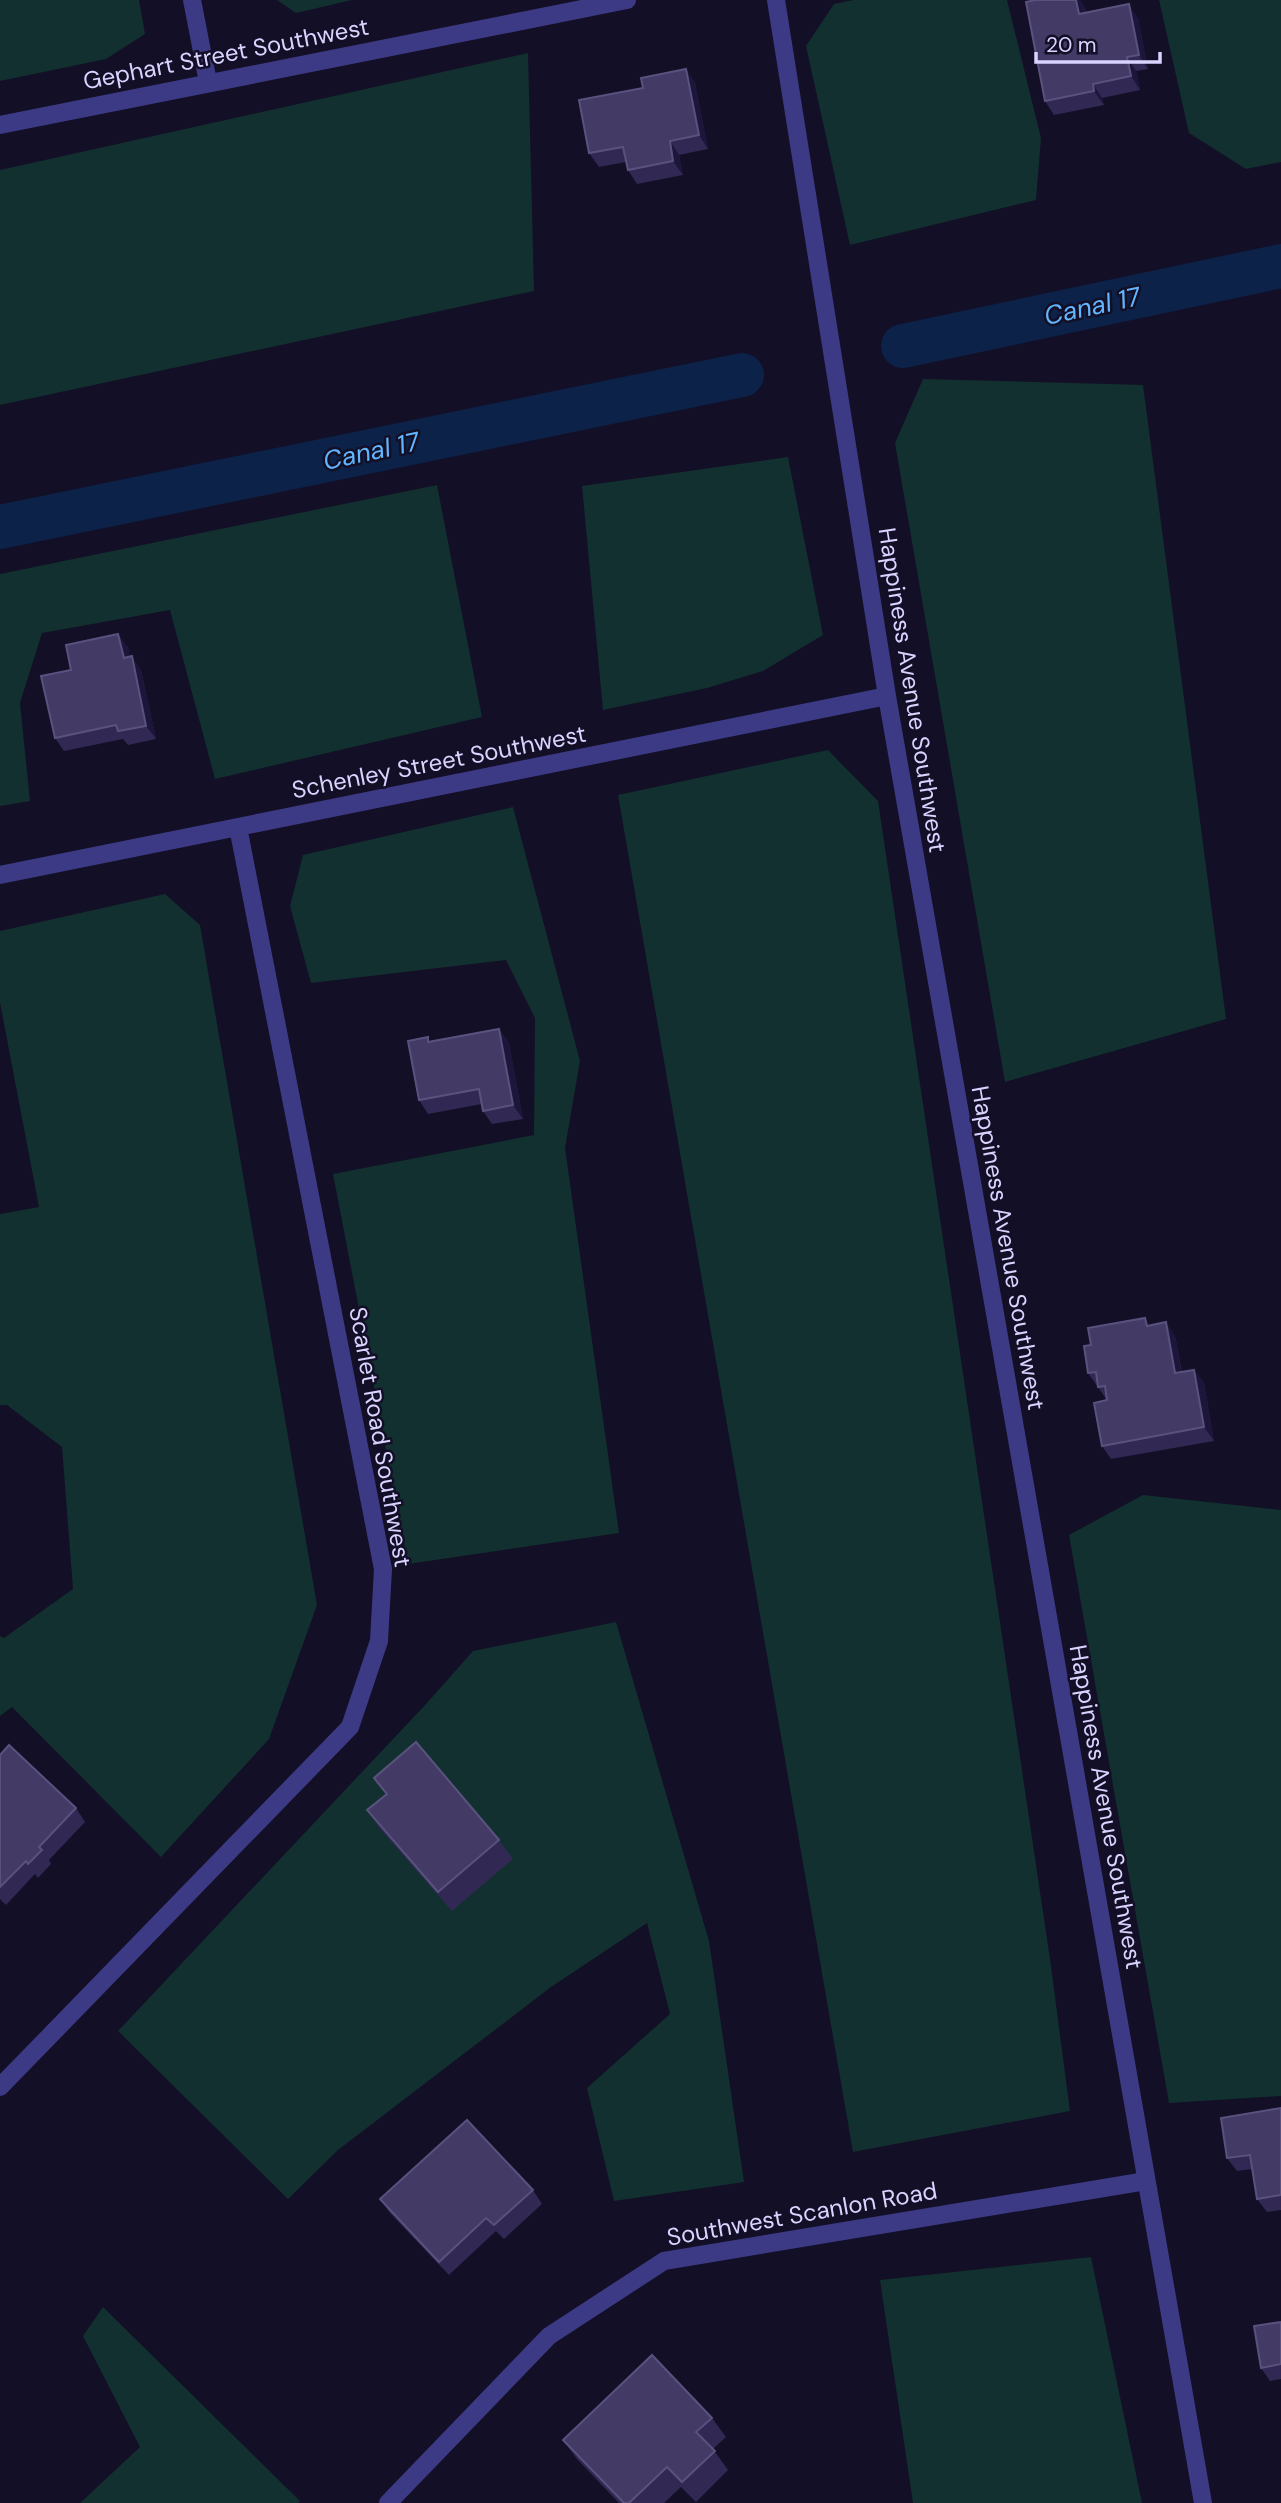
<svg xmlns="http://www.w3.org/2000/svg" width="1281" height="2503" viewBox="0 0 1281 2503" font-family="'DM Sans',sans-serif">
<rect width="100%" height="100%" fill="#130f26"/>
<path fill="#12302f" d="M0 0H139L145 34 106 59 0 81Z
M277 0H352L296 13Z
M853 0H1007L1041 138 1036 200 850 245 806 46 834 4Z
M1159 0H1281V162L1246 169 1189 133Z
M528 53 534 291 0 405V170Z
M923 379 1143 385 1226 1019 1005 1082 895 443Z
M788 457 823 635 763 671 707 688 603 710 582 486Z
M437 485 482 717 215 779 170 610 42 633 20 703 30 801 0 806V574Z
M828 750 878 801 1050 1959 1070 2111 853 2152 618 795Z
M513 807 580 1061 565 1148 619 1533 408 1564 333 1174 534 1135 535 1018 506 960 311 983 290 906 303 855Z
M165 894 200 925 317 1605 269 1739 161 1857 12 1707 0 1716V1636L4 1638 73 1589 62 1447 7 1405H0V1214L39 1207 0 1003V931Z
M1143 1495 1281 1510V2096L1169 2103 1069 1535Z
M616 1622 709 1941 744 2182 614 2201 587 2088 670 2014 647 1923 551 1987 338 2150 288 2199 118 2031 427 1703 473 1651Z
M1091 2257 1142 2503H913L880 2280Z
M103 2307 300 2501 298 2503H80L140 2447 83 2336Z"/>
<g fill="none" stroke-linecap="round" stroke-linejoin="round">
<path stroke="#0c2248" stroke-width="44" d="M903 346 1281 266
M0 527 742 375"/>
<path stroke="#3d3a85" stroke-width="18" d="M192 0 208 82
M776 0 887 696 1203 2503
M0 125 627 0
M0 875 887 696
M0 2087 350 1727 379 1641 383 1569 238 827
M388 2503 549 2336 664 2261 1146 2181"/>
</g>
<path fill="#312854" d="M1035 0H1080L1084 6 1086 12 1138 18 1148 69 1136 71 1140 90 1102 98 1104 105 1054 115 1045 101Z
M686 69 695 83 708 149 679 155 683 175 637 184 628 170 626 162 599 167 589 153 643 88Z
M118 634 128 648 130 657 141 670 156 739 128 745 123 739 64 751 55 738 71 670Z
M499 1029 509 1043 523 1119 492 1124 483 1111 482 1104 428 1114 419 1100 431 1042Z
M1150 1325 1175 1336 1182 1372 1194 1370 1204 1383 1214 1441 1111 1459 1102 1446 1107 1400 1088 1373 1091 1345Z
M0 1755 76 1808 85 1822 49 1860 51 1864 38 1878 35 1874 6 1905 0 1899Z
M374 1778 499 1840 513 1859 452 1911 381 1830 367 1810 386 1795Z
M1281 2108V2210L1267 2212 1257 2199 1252 2169 1237 2171 1227 2158Z
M533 2190 542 2204 504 2239 496 2231 449 2275 390 2213 380 2199Z
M1281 2322V2379L1270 2381 1261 2368Z
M712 2418 726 2437 713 2449 728 2470 696 2502 681 2487 664 2503H619L577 2459 563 2440Z"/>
<path fill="#1d163a" d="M1076 0H1080L1084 6 1088 27 1079 14Z
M1129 4 1138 18 1148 69 1139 55Z
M1127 57 1136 71 1140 90 1131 76Z
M686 69 695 83 708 149 699 135Z
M1093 84 1102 98 1104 105 1094 91Z
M670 141 679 155 683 175 673 161Z
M118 634 128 648 133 672 124 658Z
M132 656 141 670 156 739 146 726Z
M499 1029 509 1043 523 1119 513 1105Z
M1166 1322 1175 1336 1184 1387 1175 1373Z
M1194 1370 1204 1383 1214 1441 1204 1427Z"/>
<path fill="#433a66" stroke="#5a527e" stroke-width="2" d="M1035 0H1076L1079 14 1129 4 1139 55 1127 57 1131 76 1093 84 1094 91 1045 101 1026 2Z
M686 69 699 135 670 141 673 161 628 170 623 147 589 153 579 100 643 88 641 78Z
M118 634 124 658 132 656 146 726 118 731 116 725 55 738 41 676 71 670 66 645Z
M499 1029 513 1105 483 1111 479 1089 419 1100 408 1041 428 1037V1042Z
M1145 1318 1147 1326 1166 1322 1175 1373 1194 1370 1204 1427 1102 1446 1094 1403 1107 1400 1105 1386 1098 1387 1096 1372 1088 1373 1084 1346 1091 1345 1088 1328Z
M416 1742 499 1840 438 1892 367 1810 387 1794 374 1778Z
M9 1745 76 1808 39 1847 42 1850 28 1864 26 1861 0 1887V1755Z
M1281 2108V2195L1257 2199 1250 2155 1227 2158 1221 2118Z
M467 2120 533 2190 494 2225 486 2218 439 2262 380 2199Z
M1281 2322V2364L1261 2368 1254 2326Z
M652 2355 712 2418 696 2432 715 2451 682 2482 667 2467 629 2503H624L563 2440Z"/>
<g text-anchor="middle" stroke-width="5" stroke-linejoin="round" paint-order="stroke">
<g font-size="24" fill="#d9d4ff" stroke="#130f26">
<text transform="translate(226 54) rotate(-11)" y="8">Gephart Street Southwest</text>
<text transform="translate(912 690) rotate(81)" y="8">Happiness Avenue Southwest</text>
<text transform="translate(439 762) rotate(-11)" y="8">Schenley Street Southwest</text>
<text transform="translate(1008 1248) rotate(80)" y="8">Happiness Avenue Southwest</text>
<text transform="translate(380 1437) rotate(80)" y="8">Scarlet Road Southwest</text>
<text transform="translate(1106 1807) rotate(80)" y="8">Happiness Avenue Southwest</text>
<text transform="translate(802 2214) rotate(-10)" y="8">Southwest Scanlon Road</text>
</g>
<g font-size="26" font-style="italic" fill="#62b6ff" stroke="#130f26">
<text transform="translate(1092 306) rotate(-12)" y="9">Canal 17</text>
<text transform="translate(371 451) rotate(-12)" y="9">Canal 17</text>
</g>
</g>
<path d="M1036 52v10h124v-10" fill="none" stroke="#d9d4ff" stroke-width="3.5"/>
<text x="1046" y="52" font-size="21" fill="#d9d4ff" stroke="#130f26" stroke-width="5" paint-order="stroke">20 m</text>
</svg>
